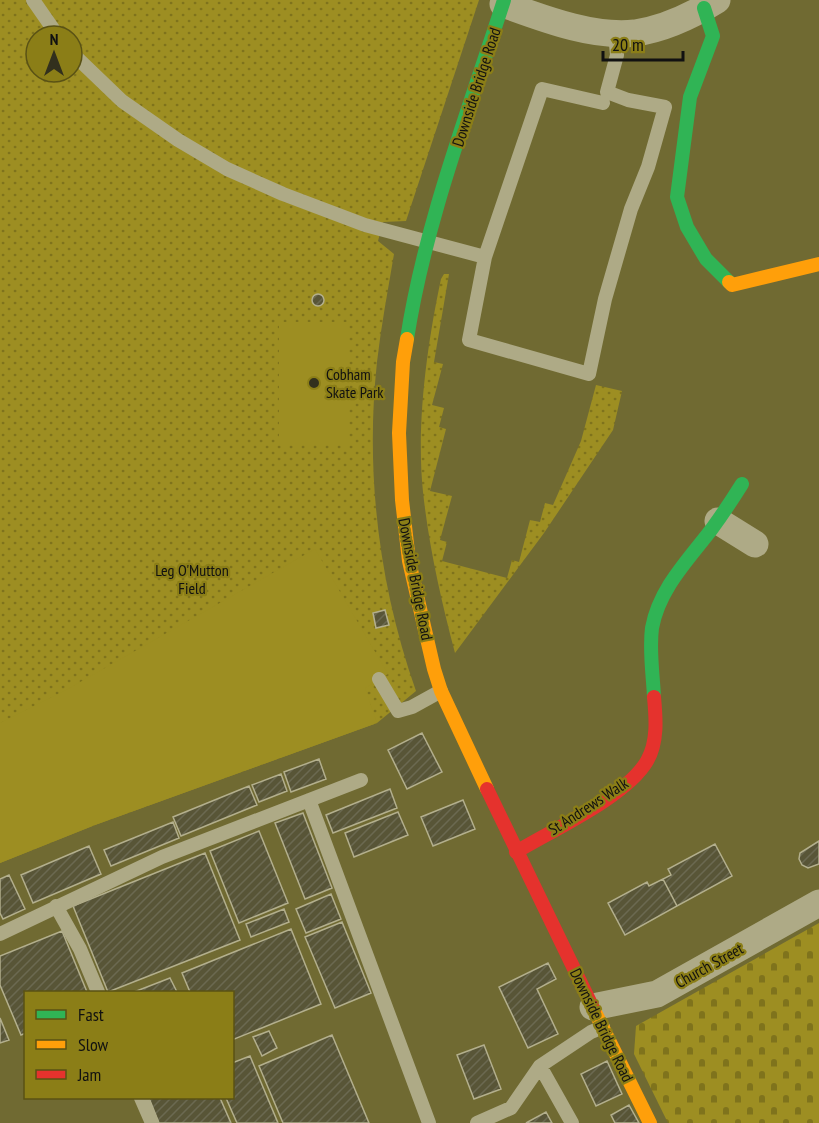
<svg xmlns="http://www.w3.org/2000/svg" width="819" height="1123" viewBox="0 0 819 1123" font-family="'PT Sans Narrow',sans-serif">
<defs>
<pattern id="grass-dots" width="8" height="8" patternUnits="userSpaceOnUse" patternTransform="scale(1.5)"><rect width="8" height="8" fill="#9d8e22"/><path d="M2 2h.1M6 6h.1" fill="none" stroke="#7f731c" stroke-width="1.8" stroke-linecap="round"/></pattern>
<pattern id="cemetery-stones" width="16" height="16" patternUnits="userSpaceOnUse" patternTransform="scale(1.5)"><rect width="16" height="16" fill="#9d8e22"/><path d="M2 7V4a2 2 0 0 1 4 0v3zM10 15v-3a2 2 0 0 1 4 0v3z" fill="#7f731c"/></pattern>
<pattern id="building-hatch" width="6" height="6" patternUnits="userSpaceOnUse" patternTransform="scale(1.5)"><rect width="6" height="6" fill="#585537"/><path d="M-1 1l2-2M0 6l6-6M5 7l2-2" fill="none" stroke="#6b6951"/></pattern>
</defs>
<rect width="100%" height="100%" fill="#706a32"/>
<path fill="url(#grass-dots)" fill-rule="evenodd" d="M0 0H479L406 221 383 222 378 241 394 254C388 290 381 326 377 362 365 473 379 586 416 691L377 723 95 825 0 863ZM36 36H72V72H36Z
M444 274H449L434 362 443 364 432 405 444 408 439 427 446 429 430 491 452 496 440 540 447 542 442 561 507 578 512 560 519 562 530 520 540 522 545 503 553 505 581 441 596 385 622 391 613 430 544 533 455 653C441 600 429 547 423 492 416 425 427 345 441 279Z"/>
<path fill="url(#cemetery-stones)" d="M819 923V1123H668L634 1054 636 1026Z"/>
<path fill="#9d8e22" d="M279 322H348V445H279Z
M315 549 388 674 365 688 377 723 95 825 0 863V723L66 690Z"/>
<path fill="url(#building-hatch)" stroke="#b3af8d" stroke-width="1.5" d="M312 300a6 6 0 1 1 12 0a6 6 0 1 1-12 0Z
M385 610 389 625 376 628 373 613Z
M422 733 442 772 407 789 388 750Z
M319 759 326 779 291 792 284 772Z
M281 774 287 791 259 802 252 785Z
M249 786 257 805 181 836 173 817Z
M390 789 397 808 333 833 326 815Z
M463 800 475 829 433 846 421 817Z
M398 812 408 835 354 857 345 833Z
M303 813 332 888 305 899 275 823Z
M173 822 179 838 111 866 104 850Z
M259 831 288 903 239 923 210 851Z
M819 841V864L808 868 802 865 799 859 800 853Z
M715 844 732 876 677 906 663 879 671 875 668 869Z
M89 846 101 874 33 903 21 875Z
M205 853 240 940 108 992 73 906Z
M9 875 25 909 3 919 0 913V879Z
M663 879 677 906 625 935 608 903 647 882 649 886Z
M331 894 341 919 306 933 296 909Z
M284 909 289 922 251 937 246 924Z
M342 922 371 993 335 1008 305 937Z
M291 929 321 1004 232 1040V992H190L182 973Z
M62 931 87 992H26V1033L21 1035 0 985V956Z
M548 963 556 979 537 989 558 1034 528 1048 499 987Z
M170 978 177 992H134Z
M0 1018 9 1040 0 1043Z
M269 1031 277 1048 262 1056 253 1037Z
M332 1035 369 1123H283L259 1066Z
M484 1045 501 1089 474 1099 457 1055Z
M250 1056 278 1123H237L226 1098H232V1063Z
M607 1061 622 1094 596 1106 581 1074Z
M149 1098H220L231 1123H159Z
M629 1105 639 1123H615L611 1115Z
M546 1112 552 1123H526Z"/>
<g fill="none" stroke-linecap="round" stroke-linejoin="round">
<path stroke="#aeaa86" stroke-width="14" d="M33 0 58 36
M72 53 122 101 178 140 227 169 283 194 365 225 485 257
M603 103 542 89 485 257 469 340 589 374 605 299 631 209 648 167 665 107 628 100 607 92 617 55 615 33
M379 679 398 711 412 707 441 691
M309 800 429 1123
M56 906 80 949 98 992
M0 934 162 857 361 780
M540 1066 572 1123
M141 1098 152 1123
M477 1123 511 1108 540 1066 591 1032 603 1027"/>
<path stroke="#aeaa86" stroke-width="27" d="M503 4C542 18 593 38 635 33 663 29 693 15 717 0
M718 521 755 544
M593 1007 657 994 819 903"/>
<path stroke="#30b455" stroke-width="14" d="M704 8 713 36 690 97 677 197 687 227 706 259 729 282
M407 339C425 223 468 112 504 0
M654 697C653 674 649 651 652 628 659 589 688 560 711 530 722 515 732 500 742 484"/>
<path stroke="#ff9f0a" stroke-width="14" d="M729 282 732 285 819 264
M407 339 403 362 399 433 402 500 409 561 434 669 441 691 487 789
M594 1010 650 1123"/>
<path stroke="#e5322d" stroke-width="14" d="M487 789 594 1010
M516 852C552 830 626 797 647 761 658 742 656 718 654 697"/>
</g>
<circle fill="#32301d" stroke="#8b7e17" stroke-width="2" cx="314" cy="383" r="6"/>
<g text-anchor="middle" stroke-width="4.5" stroke-linejoin="round" paint-order="stroke">
<g font-size="16" fill="#111" stroke="#8b7e17">
<text transform="translate(476 87) rotate(-72)" y="6">Downside Bridge Road</text>
<text transform="translate(416 579) rotate(79)" y="6">Downside Bridge Road</text>
<text transform="translate(588 806) rotate(-33)" y="6">St Andrews Walk</text>
<text transform="translate(709 965) rotate(-29)" y="6">Church Street</text>
<text transform="translate(602 1025) rotate(64)" y="6">Downside Bridge Road</text>
</g>
<g font-size="16" fill="#111" stroke="#8b7e17" text-anchor="start">
<text x="326" y="380">Cobham<tspan x="326" dy="18">Skate Park</tspan></text>
</g>
<g font-size="16" fill="#111" stroke="#8b7e17">
<text x="192" y="576">Leg O'Mutton<tspan x="192" dy="18">Field</tspan></text>
</g>
</g>
<rect x="24" y="991" width="210" height="108" fill="#8b7e17" stroke="#5a5215" stroke-width="1.5"/>
<rect x="36" y="1010" width="30" height="9" fill="#30b455" stroke="#5a5215" stroke-width="1.5"/>
<text x="78" y="1021" font-size="18" fill="#111111">Fast</text>
<rect x="36" y="1040" width="30" height="9" fill="#ff9f0a" stroke="#5a5215" stroke-width="1.5"/>
<text x="78" y="1051" font-size="18" fill="#111111">Slow</text>
<rect x="36" y="1070" width="30" height="9" fill="#e5322d" stroke="#5a5215" stroke-width="1.5"/>
<text x="78" y="1081" font-size="18" fill="#111111">Jam</text>
<g transform="translate(54 54)"><circle r="28" fill="#8b7e17" stroke="#5a5215" stroke-width="1.5"/>
<path d="M0-4.5L10 22L0 15L-10 22Z" fill="#32301d"/>
<text y="-9" font-size="16" font-weight="bold" text-anchor="middle" fill="#111111">N</text>
</g>
<path d="M603 51v9h80v-9" fill="none" stroke="#111111" stroke-width="3"/>
<text x="612" y="51" font-size="18" fill="#111111" stroke="#8b7e17" stroke-width="4.5" paint-order="stroke">20 m</text>
</svg>
